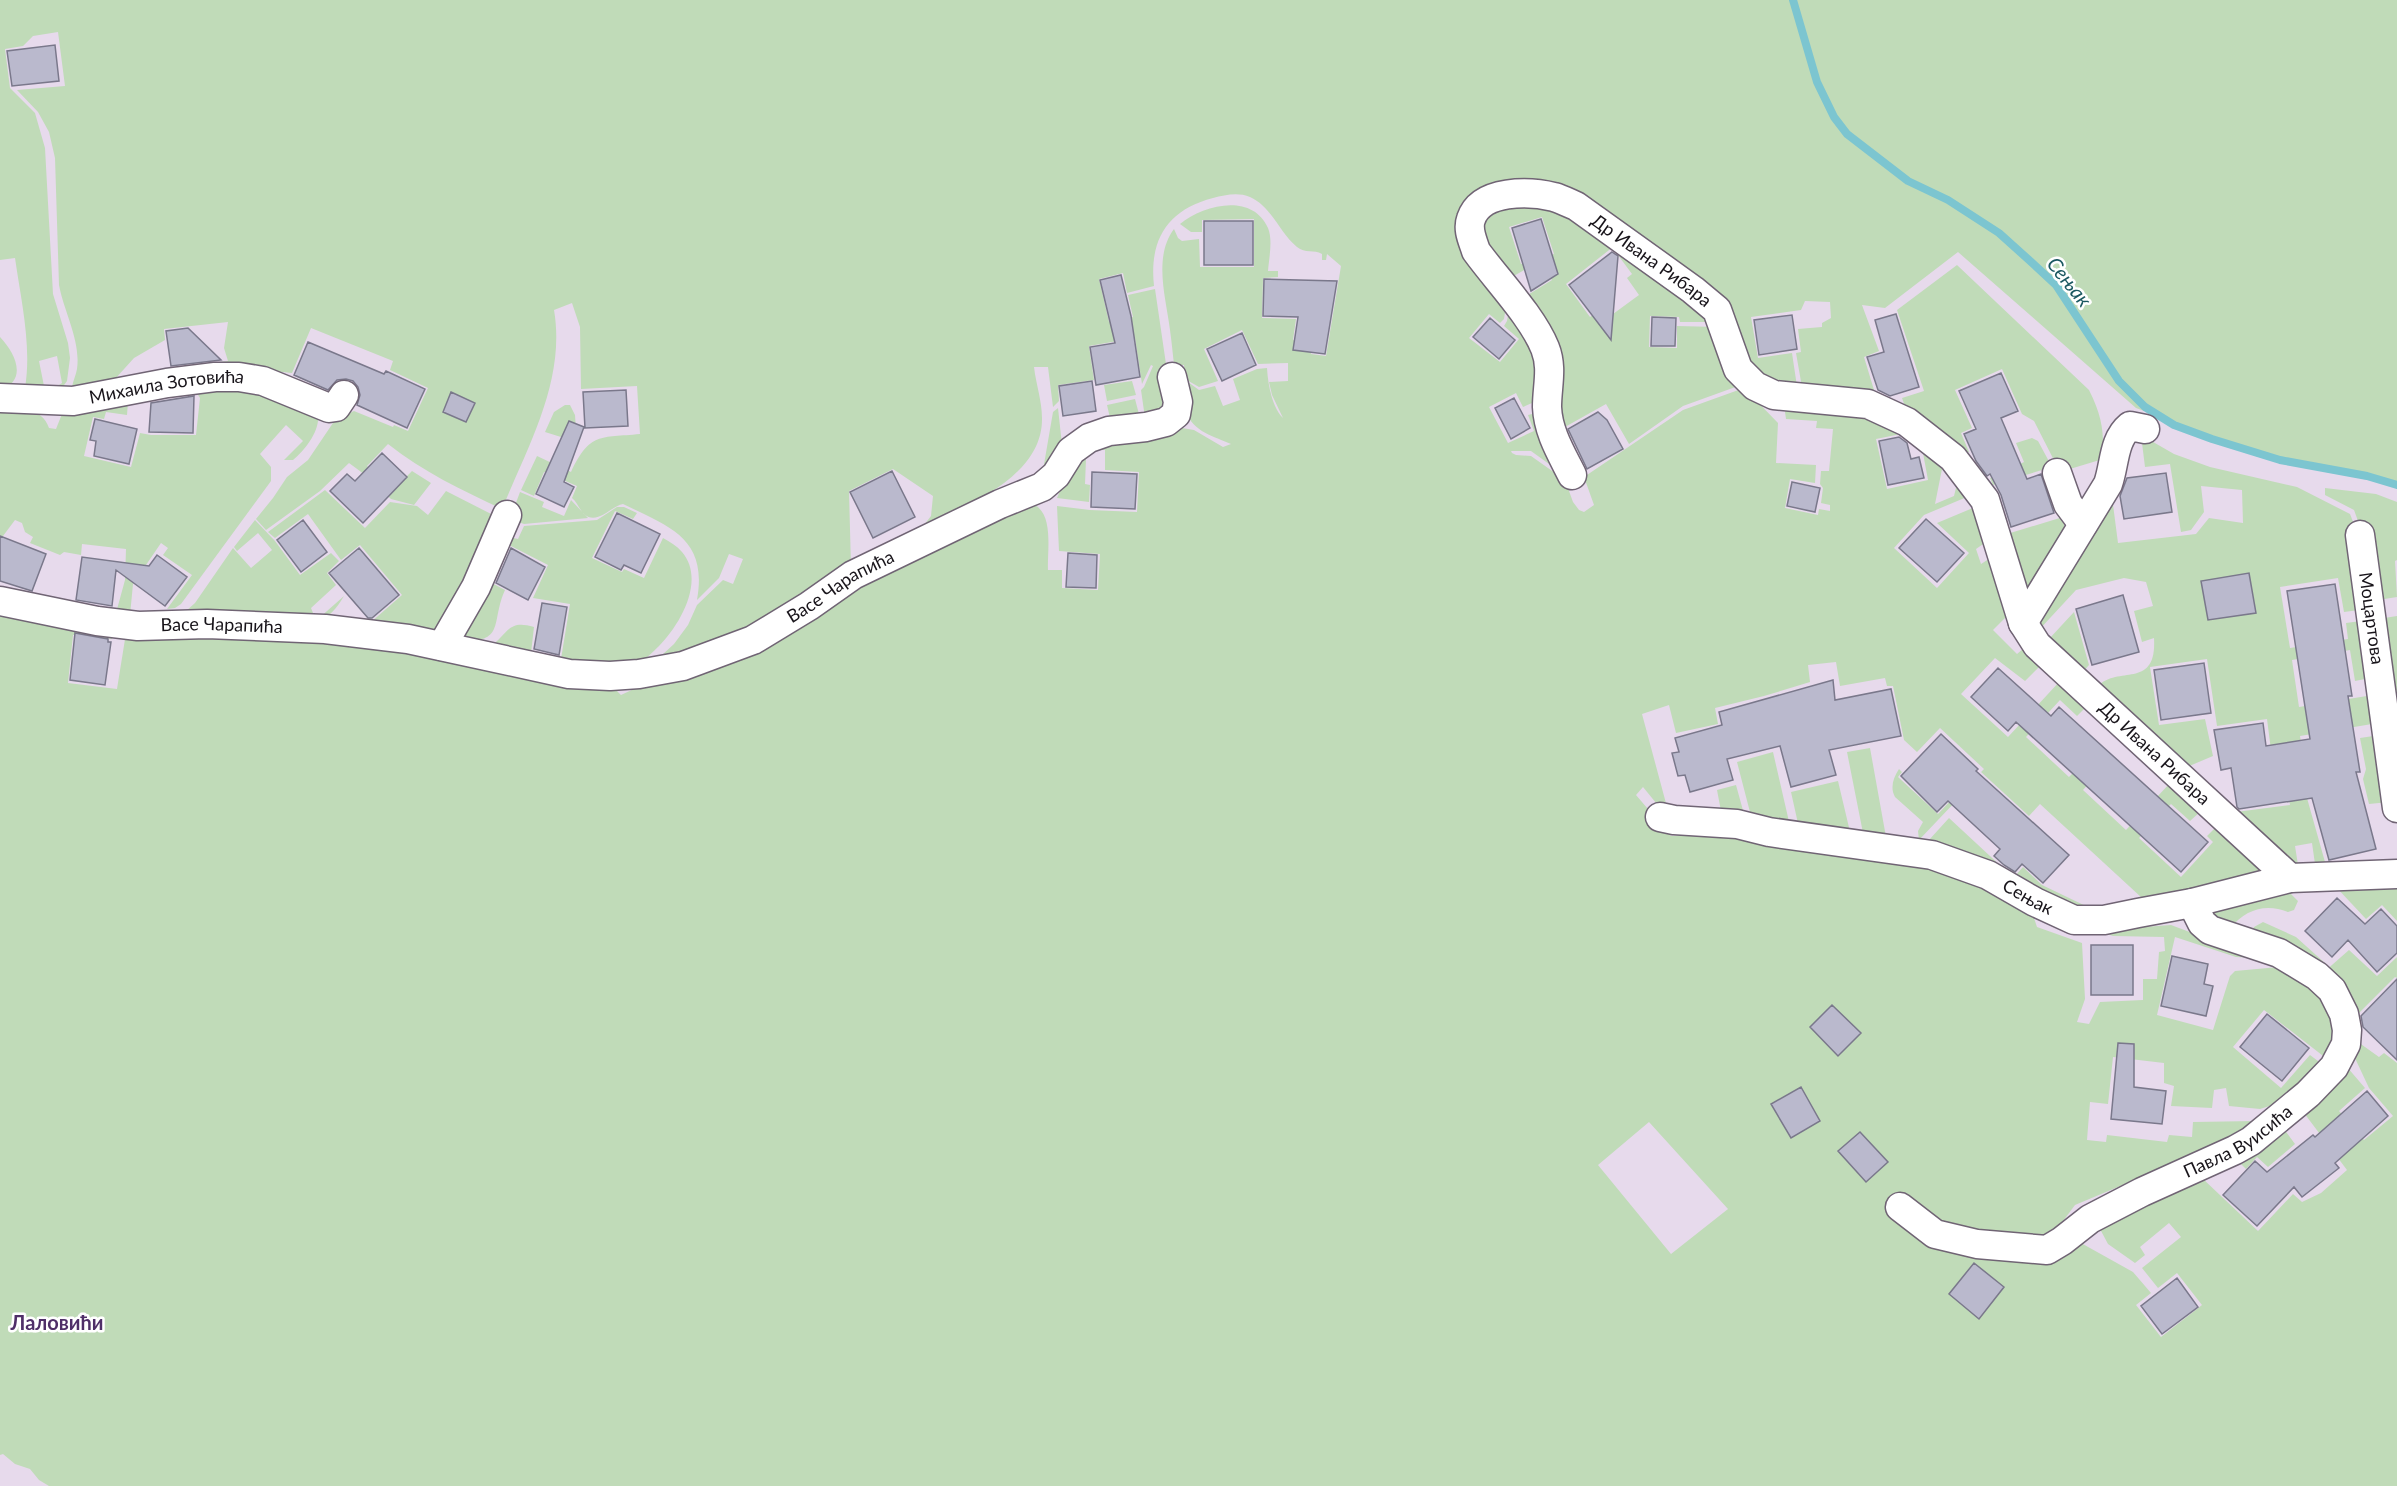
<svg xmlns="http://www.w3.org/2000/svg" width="2397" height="1486" viewBox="0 0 2397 1486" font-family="Lato,sans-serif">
<rect width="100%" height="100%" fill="#e7daec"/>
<path fill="#c0dbb8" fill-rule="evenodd" d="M0 0H2397V485L2376 479 2310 467 2232 443 2136 408 1958 252 1885 308 1862 305 1879 351 1864 357 1877 400 1803 393 1796 353 1801 352 1798 329 1822 327V323L1831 318 1830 302 1805 301 1801 310 1751 317 1758 358 1792 353 1798 393 1758 381 1728 317 1599 213 1472 194 1507 300 1504 319 1500 323 1489 314 1469 338 1500 362 1519 339 1504 326 1507 321 1510 304 1540 348 1543 419 1532 403 1523 407 1516 393 1489 407 1508 443 1534 431 1528 415 1532 414 1547 438 1556 469 1531 451H1511L1512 453 1516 455 1531 456 1565 480 1573 502 1579 510 1584 512 1594 505 1584 477 1683 410 1744 388 1778 423 1776 463 1816 465 1815 483 1790 479 1785 508 1818 515 1819 509 1830 511V505L1821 503 1823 488 1820 484 1821 471H1829L1833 429 1816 428 1817 421 1786 419 1785 412 1788 407 1840 405 1906 433 1876 439 1887 489 1928 480 1920 437 1944 459 1935 504 1954 496 1959 476 1974 494 1924 515 1894 548 1937 588 1969 553 1937 523 1980 505 1989 540 1976 549 1981 564 1995 555 2010 613 1993 630 2017 654 2024 648 2041 665 2025 681 1995 658 1961 694 2008 737 2060 681 2087 706 2077 716 2060 700 2026 737 2069 777 2100 745 2112 757 2083 790 2126 830 2171 782 2201 811 2190 821 2171 804 2139 838 2181 877 2213 842 2207 836 2217 826 2259 864V872L2188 891 2142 898 2040 804 2029 816 1981 772 1984 769 1940 728 1917 752 1904 740 1893 686H1887L1885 678 1840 686 1836 662 1808 665 1810 682 1764 696 1715 708 1718 724 1676 733 1669 705 1642 714 1667 807 1661 809 1643 787 1636 795 1671 836 1722 833 1925 868 1984 889 2034 918 2037 927 2082 943 2085 999 2077 1022 2089 1024 2100 1002 2143 1000V979H2157L2159 952 2165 951 2164 937 2113 936 2101 932 2104 930 2171 925 2259 958 2236 957 2175 937 2157 1015 2213 1030 2230 976 2235 971 2279 967 2314 988 2330 1010 2338 1030 2327 1059 2264 1010 2233 1047 2281 1088 2310 1055 2322 1064 2279 1103 2260 1109 2229 1106 2226 1088 2214 1090 2212 1108 2171 1106 2174 1086 2164 1083V1063L2113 1057 2108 1104 2090 1102 2087 1140 2106 1142 2107 1135 2167 1142 2169 1135 2192 1137 2193 1122 2256 1121 2237 1137 2075 1205 2054 1233 2081 1243 2133 1272 2151 1293 2136 1305 2161 1337 2202 1305 2177 1273 2158 1288 2142 1268 2181 1237 2169 1223 2140 1247 2145 1255 2135 1263 2108 1244 2100 1229 2110 1219 2202 1178 2258 1231 2293 1194 2302 1202 2321 1193 2347 1170 2304 1113 2347 1067 2365 1088 2339 1111 2364 1140 2393 1116 2369 1088 2354 1056 2358 1042 2379 1057 2384 1053 2397 1063V1486H49L39 1480 30 1469 15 1464 3 1454 0 1455V610L113 630 112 639 73 635 68 683 117 689 126 633H317L612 686 621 695 855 585 932 545 1035 505C1054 516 1047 552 1048 570H1062V588L1098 590 1100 554 1059 551 1057 506 1090 510 1137 512 1139 472 1105 470V450L1082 449 1176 427 1194 430 1223 447 1231 444C1216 437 1192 432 1186 411 1184 403 1187 391 1188 382L1199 390 1215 386 1223 406 1240 400 1233 379 1257 369 1267 368C1268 385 1272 407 1283 418L1272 395 1269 382 1288 381V363L1258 364 1242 330 1204 349 1218 381 1199 387 1185 379 1184 365H1178L1175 372C1173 358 1172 344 1170 330 1166 298 1153 257 1174 229L1178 238 1182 241 1199 239 1200 267H1254V219L1202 220V232H1191L1180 224C1203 205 1252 192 1268 228 1273 240 1269 258 1268 271H1278V277L1263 278 1262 318 1296 319 1293 340 1312 343 1311 354 1326 356 1341 266 1327 254 1326 260H1322V254C1314 249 1305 254 1297 247 1279 232 1272 207 1250 197 1238 192 1225 195 1213 198 1167 210 1149 240 1154 286L1127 293 1123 273 1099 279 1109 322 1133 317 1128 295 1155 289 1172 405 1145 418 1141 390 1144 387 1153 366 1151 365 1142 384 1135 338 1089 346 1094 380 1058 385 1059 401 1053 407 1048 367H1034C1036 384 1042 401 1042 418 1043 476 968 506 924 525L931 516 933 496 893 469 849 491 851 567 775 618 650 666 674 644 688 625 697 605 723 580 733 584 743 559 729 554 719 578 697 600C708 538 670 527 623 504 611 506 597 526 584 514 579 509 577 502 572 498L577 486 544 472 534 496 521 490 537 456 571 472C590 432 600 438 640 434L637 386 581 389 580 327 572 303 554 310C566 380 528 446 502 509 462 490 423 472 388 444L367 466 386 485 402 481 412 471 431 483 414 505 391 499 368 477 349 463 320 491 266 530 256 519 273 498 287 477 308 460 335 420 354 411 393 427 394 425 408 431 428 388 390 370 393 361 311 328 292 373 204 364 228 361 224 348 228 322 164 329 165 340 134 358 115 379 72 387C73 381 76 375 77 369 81 341 64 312 59 285L55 158 49 132 38 112 17 90 65 86 58 32 33 36 23 46 5 49 10 88 35 113 45 148 53 294 68 343 70 358 67 381 59 392V385L62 383 57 356 39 361 44 386 25 388C32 346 21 300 15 258L0 260ZM1649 1122 1728 1209 1671 1254 1598 1165ZM1973 1265 1961 1304 1949 1294Z
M1537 199 1618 243 1566 284 1590 317 1606 306 1613 314 1639 295 1627 278 1632 274 1615 251 1715 322H1680L1679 317 1650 316 1649 347 1677 348V326L1718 327 1741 385 1683 406 1629 444 1606 404 1556 432 1526 296 1552 280 1540 261 1505 281 1494 266 1481 217ZM1542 217 1554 254 1521 264 1509 227Z
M1957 265 2089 390C2102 416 2104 431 2103 459L2060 472 2034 421 2022 414 2002 369 1955 390 1972 428 1961 433 1969 452 1963 455 1907 412 1902 398 1924 391 1897 310Z
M0 337C16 354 28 380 0 391Z
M1132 381 1136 395 1107 401 1104 385Z
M191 384H237L278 400 297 411 318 415C320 431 305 450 293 460H284L303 441 286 425 260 454 271 467V481L181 604 175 608 167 609 192 575 163 555 168 548 161 543 133 584 130 615 116 613 125 580 126 549 82 544 81 555 64 552 60 555 30 543 33 537 25 532 22 523 15 520 0 540V404C19 408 42 407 49 428L56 429 62 414 128 402 127 415 106 412 104 419 93 417 84 456 131 467 140 433 151 435H196L200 398Z
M1135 399 1140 418H1110L1107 405Z
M565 405H570L575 415 576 430 565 433 561 437 545 432 554 412Z
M1058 408 1062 445 1042 476 1053 412Z
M2141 435 2174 454 2210 467 2297 487 2350 514 2357 532 2359 610 2344 612 2338 578 2280 587 2290 648 2348 639 2346 623 2361 621 2370 678 2355 681 2350 650 2292 660 2299 707 2373 695 2378 723 2300 736 2307 781 2305 791 2325 862 2315 864 2312 843 2295 846 2298 865 2290 862 2236 812 2290 805 2283 757 2272 758 2267 719 2217 726 2207 659 2150 667 2159 725 2205 719 2213 756 2187 767 2098 686C2119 665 2157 690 2154 638L2142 642 2134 611 2153 606 2146 582 2124 578 2076 590 2038 631 2044 607 2112 497 2118 543 2196 534 2209 518 2243 523 2242 490 2201 486 2204 512 2191 530 2181 532 2170 464 2145 467Z
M2032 438 2038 441 2052 467 1993 485 1990 478 2024 462 2016 443Z
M1086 459 1085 484 1090 485 1089 502 1057 498 1069 470 1078 460Z
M2325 488 2376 494 2397 502V560L2395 561 2397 597 2378 600 2362 532 2354 510 2325 495Z
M325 490 365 528 390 502 417 506 428 515 446 491 499 518 440 632 345 622 357 618 370 623 402 595 360 545 341 560 308 514 275 538 268 532Z
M520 492 544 502 542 507 564 516 571 500 588 518 524 524 510 519Z
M617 507H624L637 513 633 519 615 511 592 558 622 572 624 569 644 578 663 538C670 542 677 546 682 552 706 580 680 625 659 646 653 652 645 660 637 663 631 666 621 665 614 666 571 669 530 659 488 648 509 635 506 619 534 627L531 653 561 659 570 604 533 598 548 565 503 542 505 536 518 539 524 526 597 520Z
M2063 517 2065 530 2033 583 2027 587 2022 584 2007 534Z
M255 520 275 541 300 575 331 553 339 561 327 573 336 585 311 608 315 618 318 619 344 596C336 609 330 618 314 621L177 619 195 603 233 548 251 568 272 550 258 533 237 551 234 547Z
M486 580 505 590C490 623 507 643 458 641Z
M2074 612 2089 665 2082 673 2049 639Z
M2397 616V706L2378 619Z
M2380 735 2389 802 2369 804 2363 779 2366 769 2360 738Z
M1870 748 1886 837 1864 838 1847 752Z
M1773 752 1790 826 1751 816 1737 762Z
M1899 769 1902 772 1898 777 1938 814 1972 778 1975 781 1919 840 1918 831 1923 822 1895 797C1890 788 1893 778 1899 769Z
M1838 781 1851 836 1799 828 1791 792Z
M1736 785 1744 814 1721 811 1717 790Z
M1949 818 2004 869 1929 840Z
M2023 867 2042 885 2090 908 2076 907 2015 876Z
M2397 886V921L2382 905 2366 919 2336 887Z
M2287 890 2298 901 2294 910 2288 912C2266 903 2246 909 2230 928L2212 917V911Z
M2263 922 2296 937 2326 964 2320 968 2251 932 2254 927Z
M2349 950 2377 976 2397 957V978L2395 977 2356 1016 2324 972Z
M2284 1129 2295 1144 2268 1167 2257 1157 2246 1169 2238 1161Z"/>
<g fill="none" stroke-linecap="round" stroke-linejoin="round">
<path stroke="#7cc5d0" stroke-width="8" d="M1793 0 1817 82 1834 117 1847 134 1908 181 1948 200 1999 233 2029 260 2056 285 2119 381 2145 407 2174 425 2212 439 2280 460 2367 476 2397 485"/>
</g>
<path fill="#bab9cd" stroke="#7a788b" stroke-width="1.5" d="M55 45 59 81 12 86 7 51Z
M1541 219 1558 274 1531 291 1512 228Z
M1204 221H1253V265H1204Z
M1612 252 1618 256 1611 340 1569 285Z
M1121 275 1131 316 1140 377 1096 385 1090 347 1115 343 1100 280Z
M1264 279 1337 281 1325 354 1293 350 1298 317 1263 316Z
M1896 314 1919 387 1890 396 1878 390 1867 357 1884 352 1875 320Z
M1792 315 1797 349 1759 355 1754 320Z
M1652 317 1676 318 1675 346H1651Z
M1490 318 1515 340 1499 359 1473 337Z
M188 328 221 360 171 366 166 331Z
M1242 333 1256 365 1222 381 1207 349Z
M308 342 384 374 386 371 425 389 407 428 357 405 360 395 358 387 353 381 346 379 337 380 328 390 294 375Z
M2001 373 2018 411 2001 418 2027 479 2041 474 2054 513 2011 527 2001 495 1990 474 1987 476 1976 461 1964 434 1976 429 1959 391Z
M1092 381 1096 411 1063 416 1059 386Z
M626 390 628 426 585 428 583 392Z
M451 392 475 403 466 422 443 412Z
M194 396 193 433 149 432 151 403Z
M1514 398 1530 428 1511 439 1495 408Z
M1598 412 1607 420 1623 449 1587 469 1568 429Z
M95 419 137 429 129 464 94 456 96 441 90 440Z
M569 421 584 427 564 482 574 487 564 507 536 494Z
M1899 437 1907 443 1911 459 1919 457 1924 478 1888 485 1879 441Z
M382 453 407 477 363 523 330 491 347 474 355 481Z
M892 471 915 517 873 538 850 492Z
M1092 472 1137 474 1135 509 1091 507Z
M2166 473 2172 512 2124 519 2120 496 2127 478Z
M1792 482 1820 488 1815 512 1787 506Z
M617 513 660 534 641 573 624 565 621 570 595 557Z
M1926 519 1964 553 1937 582 1899 548Z
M303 520 327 552 301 572 277 540Z
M0 536 46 554 32 591 0 581Z
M359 548 399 595 372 618H368L329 573Z
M511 548 545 567 528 600 496 583Z
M1068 553 1097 555 1096 588 1066 587Z
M157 555 187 577 165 606 116 570 112 606 76 600 82 557 149 566Z
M2249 573 2256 613 2208 620 2201 581Z
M2335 584 2352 696H2348L2360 772H2356L2376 849 2329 860 2312 798 2239 809 2237 807 2231 768 2221 770 2214 730 2263 723 2266 746 2310 739 2287 591Z
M2123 595 2139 652 2092 665 2076 609Z
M542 603 567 607 559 655 534 649Z
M75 633 108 639V642H111L105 685 70 680Z
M2204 663 2211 713 2161 720 2154 670Z
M1998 668 2051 716 2059 707 2208 842 2181 872 2016 722 2008 731 1971 697Z
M1833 680 1835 700 1891 689 1901 736 1829 750 1836 775 1791 787 1780 746 1727 759 1733 780 1690 792 1685 775 1678 776 1672 753 1679 752 1675 738 1722 725 1719 712Z
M1941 734 1978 769 1976 771 2069 855 2043 883 2022 864 2015 872 2004 865 1994 856 2000 849 1948 801 1937 812 1901 776Z
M2337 898 2365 924 2381 909 2397 926V953L2377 972 2348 940 2332 957 2305 931Z
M2091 945H2133V995H2091Z
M2172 956 2208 964 2204 984 2213 986 2206 1016 2161 1006Z
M2397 979V1060L2363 1027 2361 1016Z
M1832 1005 1861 1033 1838 1056 1810 1027Z
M2267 1014 2309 1048 2282 1081 2240 1047Z
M2118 1043 2134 1044V1087L2166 1091 2162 1124 2111 1119Z
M1801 1087 1820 1121 1791 1138 1771 1104Z
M2367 1091 2388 1116 2335 1163 2339 1168 2302 1197 2294 1187 2257 1226 2223 1195 2255 1161 2267 1172 2313 1135 2315 1137Z
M1860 1132 1888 1162 1866 1182 1838 1151Z
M1974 1263 2004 1287 1979 1319 1949 1294Z
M2177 1278 2198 1307 2162 1334 2141 1306Z"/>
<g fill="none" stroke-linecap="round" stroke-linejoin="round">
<g stroke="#706474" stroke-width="31">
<g id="minor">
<path id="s1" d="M0 398 73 401 167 383 215 377H239L263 381 329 408 336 407 344 395"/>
<path d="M2057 473 2068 504 2083 524"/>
<path id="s2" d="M1572 475C1561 453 1548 432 1547 407 1547 386 1553 368 1545 348 1532 316 1497 280 1476 251 1473 241 1467 230 1471 219 1481 189 1530 191 1554 197 1561 199 1569 203 1576 206L1693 290 1717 310 1738 369 1755 386 1774 395 1868 404 1907 422 1953 458 1985 500 2023 623 2037 645 2290 878"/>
<path id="s3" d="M2360 535 2397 808"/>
<path id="s4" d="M0 601 97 621 138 626 207 624 325 629 408 639 569 674 610 676 639 674 683 666 753 640 809 606 853 575 1000 504 1042 487 1056 475 1071 451 1089 438 1109 431 1146 427 1166 422 1176 414 1178 402 1172 377"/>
<path d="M2023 623 2108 484C2115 464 2113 440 2130 426L2145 429"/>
<path d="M442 646 476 587 507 515"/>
<path id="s5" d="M1660 817 1674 820 1737 824 1769 832 1932 855 1988 875 2035 902 2074 920H2104L2138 913 2192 903 2290 878 2397 874"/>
<path id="s6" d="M1900 1207 1935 1234 1977 1244 2047 1250 2062 1241 2090 1219 2142 1192 2235 1150 2251 1141 2308 1094 2334 1067 2346 1044 2347 1030 2344 1014 2332 990 2317 976 2279 953 2210 930 2202 923 2192 903"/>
</g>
</g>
<use href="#minor" stroke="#fff" stroke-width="28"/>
</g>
<g text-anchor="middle" stroke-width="5" stroke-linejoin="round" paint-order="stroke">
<g font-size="18" fill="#18141a" stroke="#fff">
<text dy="6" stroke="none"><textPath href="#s2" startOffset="495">Др Ивана Рибара</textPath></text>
<text dy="6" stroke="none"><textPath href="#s1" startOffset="168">Михаила Зотовића</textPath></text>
<text dy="6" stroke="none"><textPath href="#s4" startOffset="868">Васе Чарапића</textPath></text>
<text dy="6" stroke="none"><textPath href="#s3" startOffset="84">Моцартова</textPath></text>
<text dy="6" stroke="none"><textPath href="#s4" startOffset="224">Васе Чарапића</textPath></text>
<text dy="6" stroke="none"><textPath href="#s2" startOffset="1248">Др Ивана Рибара</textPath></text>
<text dy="6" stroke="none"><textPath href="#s5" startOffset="380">Сењак</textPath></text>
<text dy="6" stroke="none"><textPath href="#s6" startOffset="378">Павла Вуисића</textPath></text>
</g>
<g font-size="20" font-style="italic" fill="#1b5861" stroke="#fff">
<text transform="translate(2069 282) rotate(51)" y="7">Сењак</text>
</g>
<g font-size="20" font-weight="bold" fill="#4f2f68" stroke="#fff">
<text x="57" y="1330">Лаловићи</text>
</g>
</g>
</svg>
